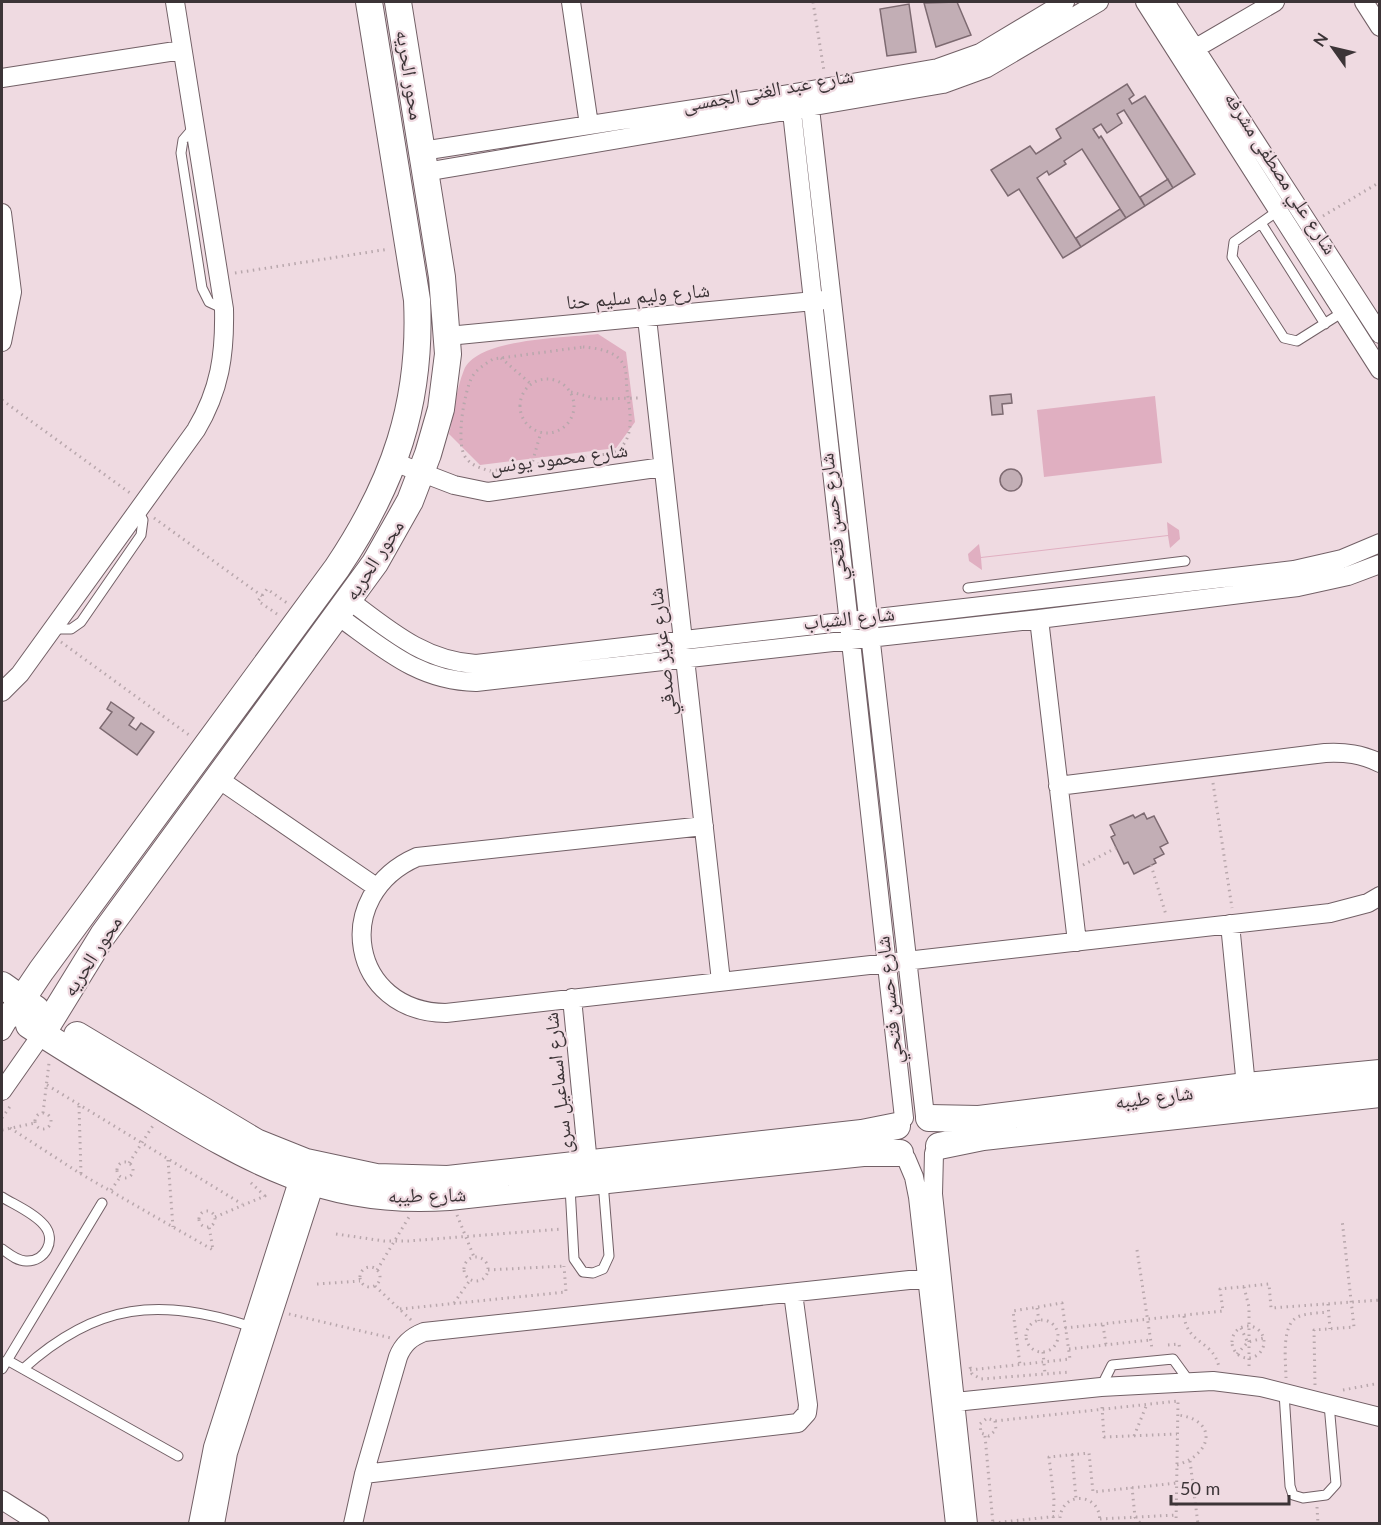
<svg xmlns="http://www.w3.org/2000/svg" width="1381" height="1525" viewBox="0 0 1381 1525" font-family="Lato,'Noto Naskh Arabic',sans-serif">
<rect width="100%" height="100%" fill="#efdae1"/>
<path fill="#e0afc1" d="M598 334 626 352 635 422 616 448 480 465 449 434C454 414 456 389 464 370 477 338 566 338 598 334Z
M1155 396 1162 463 1044 477 1037 410Z
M1167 522 1179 530 1180 539 1170 548 1168 536 981 558 982 570 969 561 968 554 979 544 981 557 1168 535Z"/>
<path fill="#c2aeb5" stroke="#7d6a71" stroke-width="1.5" d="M957 2 971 35 936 47 924 3Z
M909 4 916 52 887 56 880 9Z
M1127 84 1134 95 1129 99 1132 104 1145 96 1195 174 1173 188 1124 110 1117 114 1122 123 1107 133 1101 124 1093 129 1099 138 1101 136 1145 206 1126 218 1082 149 1064 161 1066 164 1049 175 1047 171 1037 178 1081 247 1063 258 1019 189 1008 196 991 170 1030 146 1036 154 1061 138 1056 129Z
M1168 179 1173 188 1145 206 1140 197Z
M1120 209 1126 218 1081 247 1076 238Z
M1011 394 1012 403 1002 404 1003 414 992 415 990 396Z
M1000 480a11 11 0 1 1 22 0a11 11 0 1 1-22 0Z
M111 702 134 718 129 725 136 730 141 723 154 732 137 755 100 728 112 712 107 709Z
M1144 813 1147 819 1154 816 1168 843 1160 847 1164 854 1154 859 1156 863 1134 874 1128 862 1124 864 1111 837 1115 835 1110 825 1133 815 1135 818Z"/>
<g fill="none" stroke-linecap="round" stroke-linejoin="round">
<g stroke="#726066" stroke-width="11">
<path id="lane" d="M195 126 183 140 181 153 202 288 209 302 224 309
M1279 210 1234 242 1232 257 1284 338 1297 341 1343 312
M1261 223 1325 324
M968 588 1185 561
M53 629H71L81 622 141 535 143 520 138 511
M570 1187 574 1259 583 1272 593 1273 603 1269 609 1256 603 1182
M2 1197C15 1205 34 1213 44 1225 57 1240 45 1262 26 1261 17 1261 9 1254 2 1249
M7 1360 178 1456
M2 1369 102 1203
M23 1369C97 1302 160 1297 252 1327
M1101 1387 1112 1365 1173 1359 1189 1381
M1284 1393 1290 1486 1293 1495 1303 1498 1326 1495 1336 1484 1329 1404"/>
</g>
<g stroke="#726066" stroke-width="20">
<path id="street" d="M571 2 589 125
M1145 2 1380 370
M1165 2 1380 334
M1364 2 1380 27
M1196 48 1275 2
M2 78 182 50
M808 91 925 1116
M790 94 904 1118
M422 151 790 94 938 68 980 53 1065 2
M425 172 943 84 987 68 1099 2
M2 213 12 292 2 342
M647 318 721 981
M448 336 824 300
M394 462 454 485 488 492 663 467
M349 600C389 630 424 661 476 664L1294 570 1342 559 1380 543
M338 616C383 648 418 681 476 682L1039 619 1298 587 1348 576 1380 564
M1039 619 1077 942
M2 692 20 674 196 430C220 390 225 354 224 309L175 2
M217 778 376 887
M1058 786 1325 753C1346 752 1361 754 1380 763
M704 826 417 857C330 895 350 1012 446 1013L1330 913 1368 903 1380 896
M1230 924 1246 1086
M572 998 588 1164
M2 1031 12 1014
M2 1091 42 1034
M934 1153 933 1194 968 1524
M906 1158 914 1177 918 1197 955 1524
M955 1402 1101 1387 1213 1381 1261 1387 1380 1417
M364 1474 798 1423 807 1413 808 1405 793 1293
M2 1500 40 1524
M198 1524 213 1447 299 1178
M215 1524 228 1453 315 1183
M353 1524 364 1474 398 1357C403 1344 411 1337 424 1332L928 1278"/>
</g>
<g stroke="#726066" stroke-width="28">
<path id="secondary" d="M2 985 36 1009
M12 1014 41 971 337 568C394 483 422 403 417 300L369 2
M29 1025C68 1051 109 1075 149 1099 250 1161 326 1206 449 1197L863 1153H900
M42 1034 103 935 375 563 410 501 428 454 441 409 448 354 442 277 398 2
M77 1035 256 1142 306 1162 376 1177 448 1179 862 1133 897 1126
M929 1118 979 1119 1246 1086 1380 1073
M939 1146 983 1137 1380 1094"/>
</g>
<path stroke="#b8a7ac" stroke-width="3" stroke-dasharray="1.5 4.5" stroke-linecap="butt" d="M813 2 824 71
M1323 216 1380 182
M235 273 389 249
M583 347C597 348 618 351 624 366 627 372 626 382 627 390 630 412 638 447 607 454L490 471C481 468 472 466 466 458 455 445 464 392 472 377 477 369 485 364 493 359Z
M501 358 531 384
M520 406a27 27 0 1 1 54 0a27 27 0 1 1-54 0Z
M571 392 598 399 639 398
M2 400 130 493
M531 467 541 432
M154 518 262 596
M277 614 258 601 267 589 287 603
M61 642 189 735
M1213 783 1232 908
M1083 865 1116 848
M1151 865 1166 915
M47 1085 242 1204
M79 1106 81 1174
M43 1113 49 1063
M35 1121a8 8 0 1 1 16 0a8 8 0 1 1-16 0Z
M2 1118 11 1105
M10 1128 81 1174 213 1250 209 1226
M2 1130 35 1123
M168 1160 173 1227
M117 1170a8 8 0 1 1 16 0a8 8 0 1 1-16 0Z
M129 1163 154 1124
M111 1190 121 1176
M199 1219a8 8 0 1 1 16 0a8 8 0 1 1-16 0Z
M457 1215 474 1257
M215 1217 265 1196 249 1181
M336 1234 384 1241H408L562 1229
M1137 1250 1152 1349
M464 1269a12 12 0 1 1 24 0a12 12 0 1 1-24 0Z
M360 1277a10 10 0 1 1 20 0a10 10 0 1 1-20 0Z
M377 1270 409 1217
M488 1270 564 1266
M317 1284 360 1281
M375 1286 411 1320
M1244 1287 1249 1307V1370
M454 1303 470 1280
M1328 1304 1330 1329
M1037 1308 1039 1321
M400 1309 566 1292 564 1266
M289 1314 391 1338
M1184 1316C1188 1345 1213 1340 1219 1367
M1026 1336a16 16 0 1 1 32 0a16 16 0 1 1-32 0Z
M1103 1325 1106 1345
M1232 1342a16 16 0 1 1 32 0a16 16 0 1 1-32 0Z
M1065 1328 1223 1311 1220 1289 1269 1284 1271 1308 1380 1300
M1241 1328 1247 1341
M1168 1345 1179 1344 1180 1350
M1069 1349 1150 1340
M1043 1352 1045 1374
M1237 1354 1248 1342 1264 1338
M970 1367 972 1374 981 1379 1070 1372
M970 1370 1070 1359 1062 1303 1013 1311 1020 1365
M1286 1378C1286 1362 1280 1322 1300 1316 1308 1313 1319 1313 1328 1312
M1315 1385 1314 1330 1354 1327 1342 1219
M1343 1390 1380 1383
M1102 1407 1104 1437 1177 1434
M995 1421 996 1430 989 1436 981 1433 980 1424 987 1418 995 1421 1178 1401
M985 1436 993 1524
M1134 1436 1147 1404
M1072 1454 1076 1498
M1190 1461 1198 1524
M1177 1465C1213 1454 1218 1420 1178 1415
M1132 1487 1135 1517 1141 1524
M1317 1507 1318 1524
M1100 1519 1176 1515
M993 1523 1059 1516
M1053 1524 1054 1500 1049 1457 1089 1453 1093 1492 1177 1483
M1060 1524C1057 1488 1105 1492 1099 1524
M1176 1524 1178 1402"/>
<use href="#lane" stroke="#fff" stroke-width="9"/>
<use href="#street" stroke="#fff" stroke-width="18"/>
<use href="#secondary" stroke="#fff" stroke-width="26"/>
</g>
<g text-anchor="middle" stroke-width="4.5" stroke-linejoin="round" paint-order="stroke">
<g font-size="20" fill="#3c3437" stroke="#efdae1">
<text transform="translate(410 75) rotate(81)" y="7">محور الحريه</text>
<text transform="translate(768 90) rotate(-10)" y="7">شارع عبد الغنى الجمسى</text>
<text transform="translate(1281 173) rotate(57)" y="7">شارع علي مصطفى مشرفه</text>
<text transform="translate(638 296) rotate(-5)" y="7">شارع وليم سليم حنا</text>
<text transform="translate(559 458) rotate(-7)" y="7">شارع محمود يونس</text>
<text transform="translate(833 517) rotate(-96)" y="7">شارع حسن فتحي</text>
<text transform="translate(374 560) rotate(-57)" y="7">محور الحريه</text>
<text transform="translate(849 618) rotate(-6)" y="7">شارع الشباب</text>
<text transform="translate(662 652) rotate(-96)" y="7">شارع عزيز صدقي</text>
<text transform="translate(92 956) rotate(-57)" y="7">محور الحريه</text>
<text transform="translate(889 1000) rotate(-96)" y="7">شارع حسن فتحي</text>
<text transform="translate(558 1083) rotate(-96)" y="7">شارع اسماعيل سرى</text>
<text transform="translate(1154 1097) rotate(-7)" y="7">شارع طيبه</text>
<text transform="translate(427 1195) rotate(-1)" y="7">شارع طيبه</text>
</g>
</g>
<rect width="1381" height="1525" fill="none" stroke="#3c3437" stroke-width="6"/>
<g transform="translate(1333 48) rotate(304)" stroke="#efdae1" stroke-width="4.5" paint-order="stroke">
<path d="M0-4.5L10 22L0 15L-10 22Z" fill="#3c3437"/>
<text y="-9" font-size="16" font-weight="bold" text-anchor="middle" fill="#3c3437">N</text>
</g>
<path d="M1171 1495v9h118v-9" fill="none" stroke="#3c3437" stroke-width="3"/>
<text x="1180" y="1495" font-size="18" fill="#3c3437" stroke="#efdae1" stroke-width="4.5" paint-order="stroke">50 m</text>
</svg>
